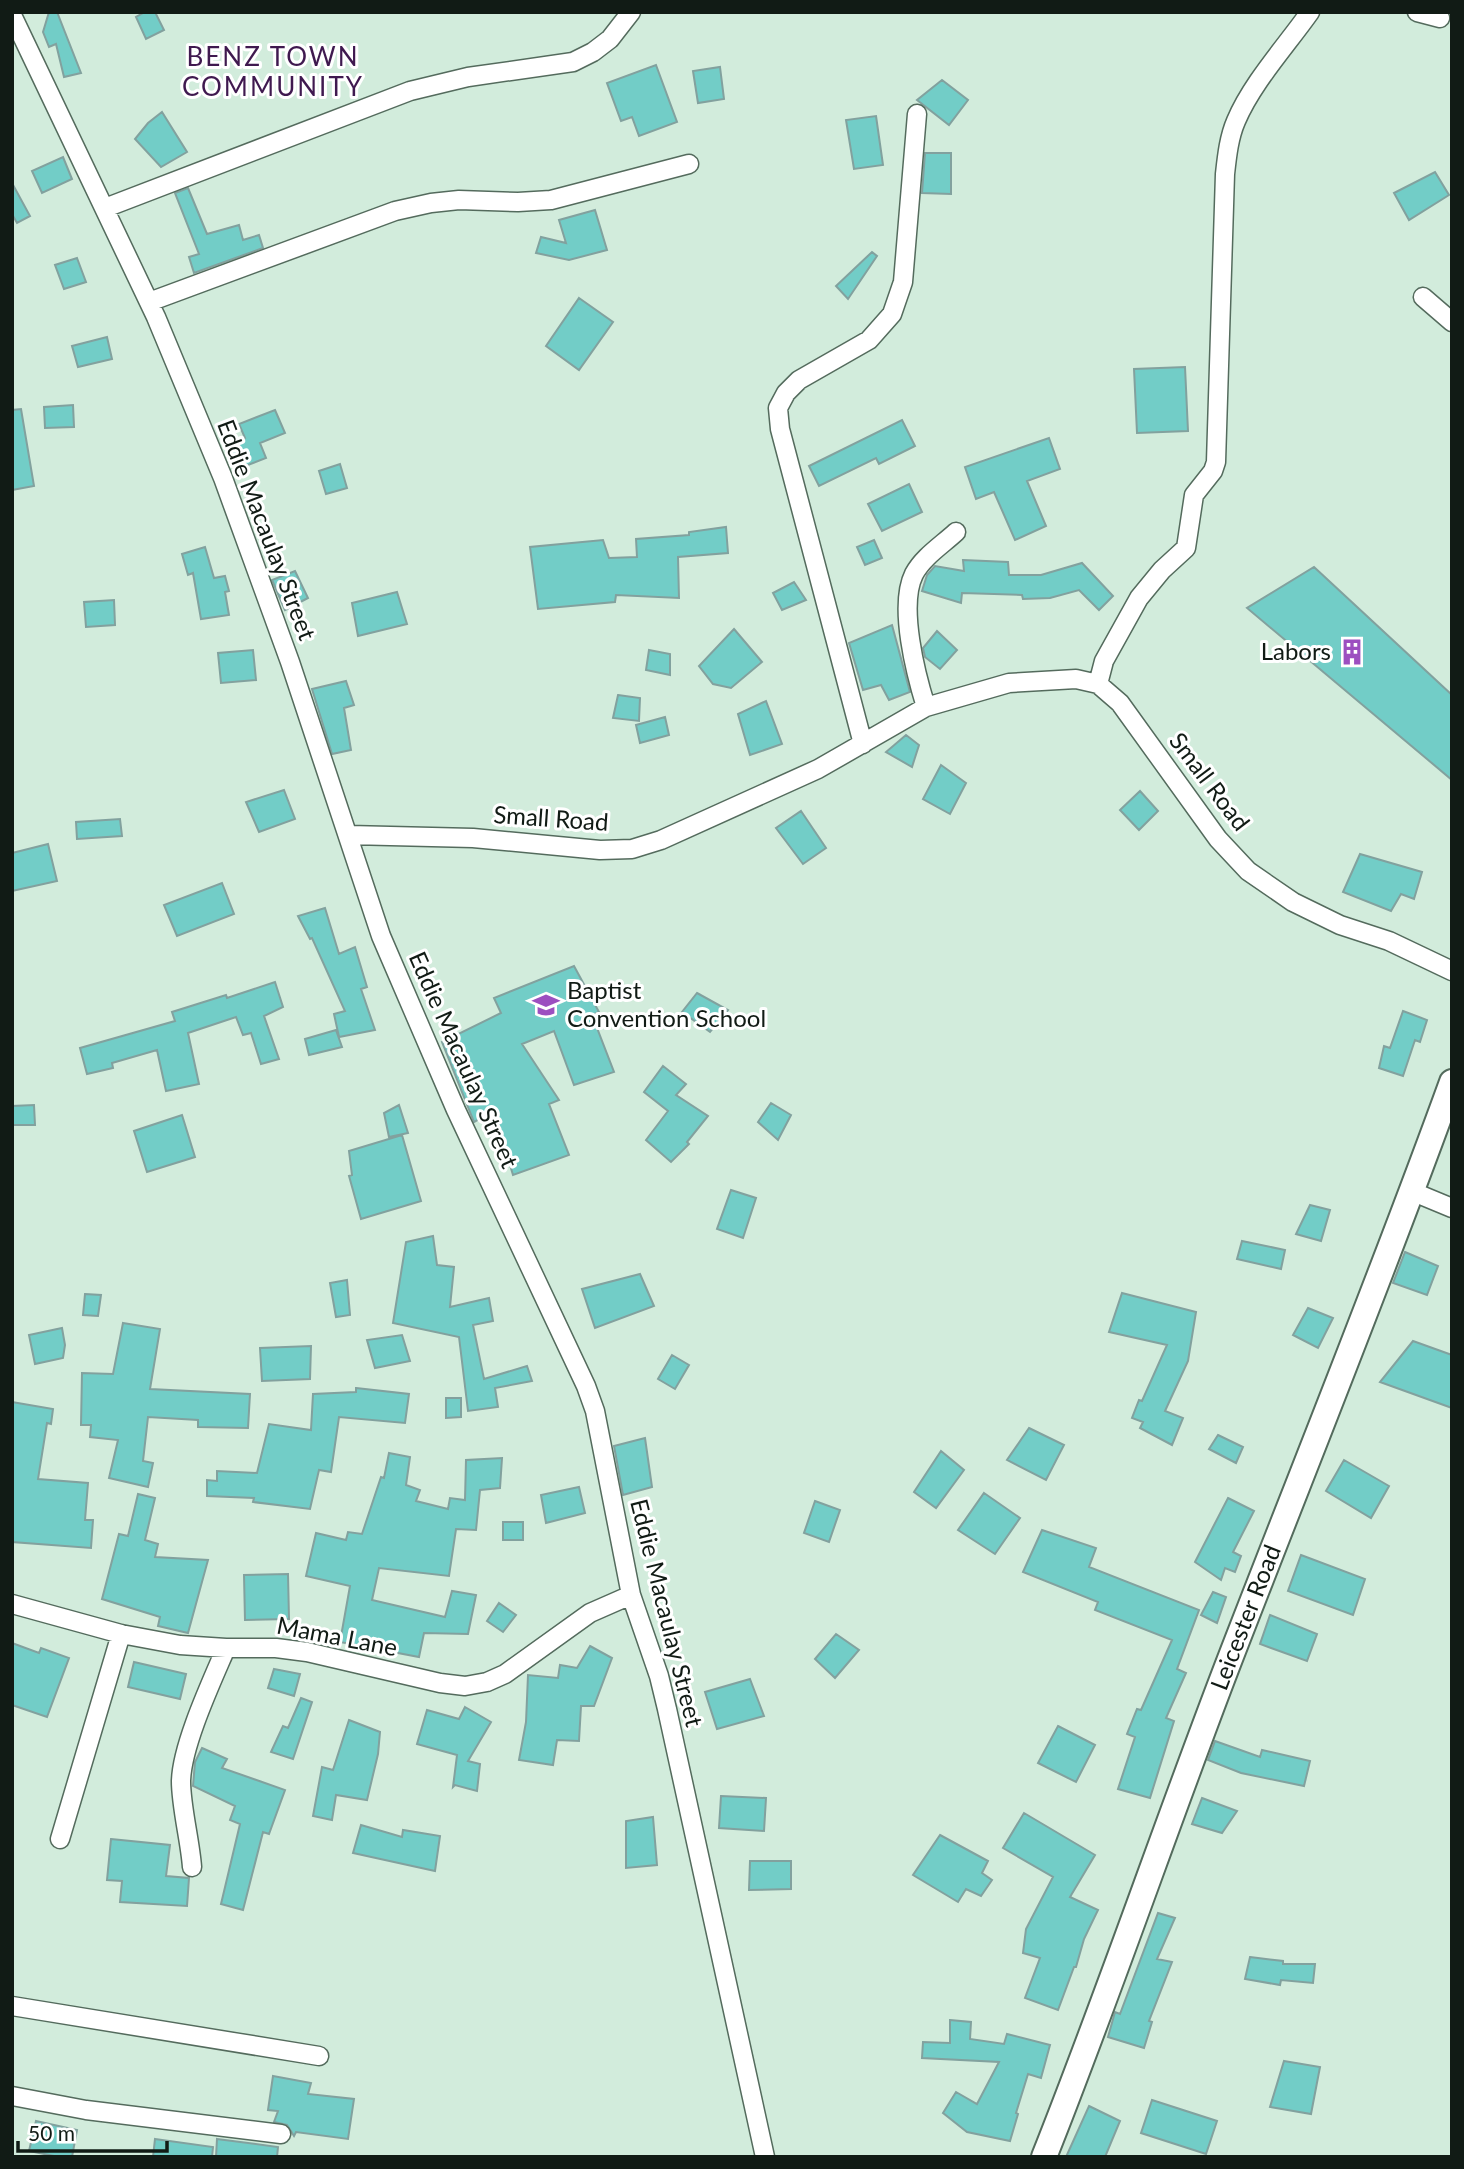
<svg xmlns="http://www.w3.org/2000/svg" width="1464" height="2169" viewBox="0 0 1464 2169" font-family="Lato,sans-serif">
<rect width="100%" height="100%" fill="#d2ecdc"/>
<path fill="#72cdc7" stroke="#82a19e" stroke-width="2" d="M49 12H57L81 73 64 77 56 44 49 47 43 32Z
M145 12H155L164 30 146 39 136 17Z
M656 65 677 122 639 136 632 117 621 121 607 83Z
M720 67 724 99 698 103 693 71Z
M942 80 968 100 949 125 917 100Z
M162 112 187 152 161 167 135 139 148 123Z
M876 116 883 165 854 169 846 120Z
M925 153H951V194L922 193Z
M63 157 72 179 42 193 32 171Z
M1435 172 1449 195 1409 220 1394 193Z
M12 183 30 216 17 223 12 214Z
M188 188 207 234 239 225 243 240 259 235 263 248 194 273 189 257 199 254 175 193Z
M595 210 607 250 569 260 536 253 541 237 566 243 559 220Z
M872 252 877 256 848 299 836 286Z
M77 258 86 282 64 289 55 265Z
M579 298 613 322 579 370 546 346Z
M107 337 112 359 78 367 72 346Z
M1185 367 1188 431 1137 433 1134 369Z
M73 405 74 427 45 428 44 407Z
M21 409 34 486 12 490V410Z
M275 410 285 433 260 443 266 458 235 470 225 446 245 438 239 424Z
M902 420 915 446 879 464 876 458 819 486 809 466Z
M1049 438 1060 469 1027 481 1046 526 1015 540 994 492 976 499 965 467Z
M340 464 347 488 326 494 319 471Z
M909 484 922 512 882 531 868 504Z
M726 527 728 553 678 557 679 598 616 595 615 602 538 609 530 547 603 540 609 558 637 557 636 539 689 535V532Z
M874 540 882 558 865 565 857 547Z
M205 547 214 578 225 576 229 591 225 592 229 615 201 619 193 573 188 575 182 554Z
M963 560 1008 562 1009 575H1041L1082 563 1113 596 1099 610 1079 590 1050 598 1023 599 1022 595 962 593 961 603 922 591 927 575 935 566 964 571Z
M1314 567 1452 695V780L1247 608Z
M295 571 308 598 285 610 272 580Z
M794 582 806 600 782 610 773 593Z
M397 592 407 624 358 636 352 603Z
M114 600 115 625 86 627 84 602Z
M892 625 910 692 889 700 881 685 863 690 849 643Z
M734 629 762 662 731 688 713 684 699 666Z
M937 631 957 650 940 669 925 657 923 648Z
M253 650 256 680 221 683 218 653Z
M649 650 670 654V675L646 670Z
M346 681 354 705 344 708 351 750 332 754 312 689Z
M618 695 640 698 639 721 613 718Z
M766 701 782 744 750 755 738 714Z
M665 717 669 735 640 743 636 725Z
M906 735 919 745 912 767 886 752Z
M941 765 966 783 950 814 923 799Z
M284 790 295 819 259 832 246 802Z
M1140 791 1158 811 1139 830 1120 810Z
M801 811 826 848 803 864 776 828Z
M120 819 122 836 77 839 76 822Z
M48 844 57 881 12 891V853Z
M1360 854 1422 872 1414 899 1401 894 1391 911 1343 892Z
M222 883 234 914 177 936 164 905Z
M325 908 339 954 355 947 367 987 361 989 375 1030 339 1037 334 1014 345 1011 312 938 310 939 298 916Z
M574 966 599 1012 592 1015 614 1072 574 1085 554 1031 522 1044 559 1100 549 1104 569 1155 513 1175 497 1122 495 1123 490 1113 474 1122 442 1042 501 1013 494 998Z
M275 982 283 1007 264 1016 279 1059 261 1064 251 1033 243 1035 236 1017 188 1033 199 1084 166 1091 157 1050 112 1063 113 1068 87 1074 80 1048 175 1021 172 1012 226 995 227 998Z
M697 993 728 1010 710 1032 682 1012Z
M1403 1011 1427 1020 1420 1042 1415 1040 1403 1076 1379 1068 1384 1046 1390 1048Z
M336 1030 342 1047 309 1055 305 1039Z
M663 1066 686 1084 676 1095 708 1116 687 1142 689 1144 671 1162 646 1140 668 1111 644 1092Z
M771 1103 791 1115 778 1140 758 1122Z
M34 1105 35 1125H12V1106Z
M399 1105 408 1133 389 1137 384 1113Z
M182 1115 195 1157 147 1172 134 1131Z
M402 1135 421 1201 361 1219 349 1176 352 1175 349 1151Z
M731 1190 756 1198 743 1238 717 1229Z
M1310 1205 1330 1210 1321 1241 1296 1234Z
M433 1236 437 1265 454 1267 450 1307 489 1298 493 1321 473 1325 484 1379 527 1366 532 1381 495 1388 498 1407 468 1411 459 1337 393 1323 406 1242Z
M1242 1241 1285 1250 1281 1269 1237 1259Z
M1405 1252 1438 1266 1427 1295 1393 1283Z
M640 1274 654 1306 595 1328 582 1289Z
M347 1280 350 1315 336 1317 330 1283Z
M1122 1293 1196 1312 1188 1361 1165 1411 1183 1418 1172 1445 1140 1428 1143 1422 1132 1418 1139 1400 1142 1401 1167 1345 1109 1332Z
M85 1294 101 1295 98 1316 83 1315Z
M1308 1308 1333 1318 1318 1348 1293 1335Z
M123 1323 160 1329 150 1389 250 1394 248 1428 198 1427V1420L148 1417 143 1461 153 1463 148 1487 109 1478 118 1440 90 1437 91 1425H81L82 1373 113 1374Z
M62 1328 65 1345 63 1358 35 1364 29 1335Z
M402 1335 410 1361 375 1368 367 1340Z
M1413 1341 1452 1355V1408L1380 1382Z
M311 1346 310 1379 262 1381 260 1348Z
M672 1355 689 1365 675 1389 658 1379Z
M356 1388 409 1394 405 1423 339 1417 331 1472 319 1470 310 1509 253 1502 254 1498 207 1496V1480L217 1481V1471L257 1473 269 1424 311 1430 313 1394 356 1392Z
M446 1398H461V1417L446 1418Z
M12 1402 53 1409 51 1424 47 1423 38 1479 88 1483 85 1520H93L91 1548 12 1542Z
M1029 1428 1064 1445 1046 1480 1007 1460Z
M1218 1435 1243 1447 1236 1463 1209 1449Z
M645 1438 652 1487 623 1495 614 1446Z
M941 1451 964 1470 936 1508 914 1492Z
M389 1453 410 1457 406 1485 420 1490 416 1501 448 1509 450 1498 465 1500 466 1460 502 1458 500 1488 480 1490 476 1530 456 1529 449 1576 379 1568 372 1600 445 1617 452 1591 476 1595 468 1634 424 1633 419 1657 340 1642 350 1586 306 1576 316 1533 346 1540 348 1532 362 1534 381 1477 384 1478Z
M1344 1460 1389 1486 1371 1518 1326 1491Z
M579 1487 585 1513 546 1523 541 1495Z
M984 1493 1020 1518 995 1554 958 1530Z
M138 1494 155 1498 145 1540 158 1544 155 1557 208 1560 188 1633 158 1626 160 1617 102 1599 119 1534 128 1536Z
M1228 1498 1254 1511 1233 1552 1241 1556 1235 1572 1225 1568 1221 1580 1195 1562Z
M815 1501 840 1510 829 1542 804 1533Z
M503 1522H523V1540H503Z
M1042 1530 1096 1548 1089 1567 1199 1610 1177 1669 1186 1673 1166 1718 1174 1721 1150 1798 1118 1789 1135 1737 1127 1734 1137 1709 1141 1710 1172 1640 1095 1610 1098 1602 1023 1572Z
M1301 1555 1365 1579 1353 1615 1288 1591Z
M288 1574 289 1619 245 1620 244 1575Z
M1213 1592 1226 1597 1217 1623 1201 1615Z
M499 1603 516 1615 503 1632 487 1621Z
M1270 1615 1317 1634 1307 1661 1260 1644Z
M836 1634 859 1650 835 1678 815 1659Z
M12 1643 39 1653 41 1648 69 1658 47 1717 12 1705Z
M590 1646 612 1658 594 1706H581L579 1741 557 1740 553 1765 519 1760 526 1722 528 1675 558 1678 560 1665 577 1668Z
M134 1662 186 1674 180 1699 128 1687Z
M274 1669 300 1674 294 1696 268 1688Z
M750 1679 764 1716 717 1729 705 1692Z
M301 1698 312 1702 293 1759 271 1752 283 1726 288 1728Z
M465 1707 491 1722 468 1761 480 1764 477 1791 455 1785 453 1787 457 1755 417 1744 427 1710 459 1719Z
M349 1720 380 1732 378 1754 367 1800 336 1795 332 1820 313 1816 322 1767 333 1770Z
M1058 1726 1095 1745 1076 1782 1038 1763Z
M1215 1741 1260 1757 1262 1750 1310 1761 1304 1786 1241 1773 1208 1760Z
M202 1748 227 1759 222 1768 285 1790 269 1834 263 1832 243 1910 221 1904 240 1824 230 1820 235 1806 193 1786 195 1762Z
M721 1796 766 1798 764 1831 719 1828Z
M1202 1798 1237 1811 1222 1833 1192 1824Z
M1024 1813 1095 1855 1070 1897 1098 1910 1084 1939 1076 1967H1074L1058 2010 1025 1998 1040 1958 1023 1953 1026 1929 1053 1877 1003 1848Z
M653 1817 657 1865 626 1868V1821Z
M361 1825 402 1837 403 1830 440 1836 435 1871 353 1853Z
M940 1835 988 1861 982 1873 992 1880 981 1896 966 1889 958 1902 913 1875Z
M111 1839 170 1845 166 1876 189 1878 187 1906 120 1902 122 1881 107 1880Z
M750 1861H791V1889L749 1890Z
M1158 1913 1175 1918 1157 1959 1172 1962 1149 2021 1152 2022 1144 2048 1108 2037 1115 2012 1120 2014Z
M1250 1957 1283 1961V1964H1315L1313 1983 1281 1980 1280 1985 1245 1979Z
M950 2020 971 2022 970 2039 1004 2044 1007 2034 1050 2045 1041 2078 1028 2074 1016 2113 1018 2114 1010 2141 967 2132 943 2113 956 2092 977 2104 999 2062 922 2058 923 2042 950 2043Z
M1284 2061 1320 2067 1311 2114 1270 2107Z
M273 2076 311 2083 308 2094 354 2099 348 2139 296 2132 294 2136 287 2125 274 2122 278 2111 268 2110Z
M1152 2100 1217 2121 1206 2154 1141 2133Z
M1089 2106 1120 2121 1105 2157H1066Z
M36 2121 77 2130 72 2157H59L29 2151Z
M155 2139 213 2147 212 2157H153Z
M217 2139 278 2147 277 2157H216Z"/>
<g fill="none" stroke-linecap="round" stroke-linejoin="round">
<g stroke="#546b5d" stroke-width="21">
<path id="street" d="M1417 12 1440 18
M12 15 156 317 223 478 290 662 381 936 456 1110 586 1386 595 1411 631 1595 659 1676 667 1709 765 2157
M105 208 410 91 468 77 573 62 593 52 610 39 631 12
M1423 297 1452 322
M149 302 395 211 431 203 459 200 518 202 551 200 689 164
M1098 684 1104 661 1139 598 1162 570 1186 548 1194 495 1213 471 1216 462 1225 174C1227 156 1229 137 1236 121 1252 83 1286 46 1310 12
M926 707 1009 683 1076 679 1098 684 1120 703 1218 839 1248 871 1293 902 1340 925 1389 941 1452 971
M863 744 780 429 778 408 786 393 799 380 869 340 892 314 903 282 917 114
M349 835 473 838 600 850 632 849 661 840 818 769 926 707C916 675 898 606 914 574 923 557 942 545 956 532
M1411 1191 1452 1208
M12 1604 121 1634 180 1645 226 1648H276L307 1652 440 1683 465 1686 487 1682 505 1674 590 1613 631 1595
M60 1839 121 1634
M192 1867C190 1840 181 1807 181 1781 182 1745 211 1683 226 1648
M12 2006 319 2056
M12 2096 86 2110 281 2134"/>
</g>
<g stroke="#546b5d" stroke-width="28">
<g id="secondary">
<path id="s1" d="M1044 2157C1109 1994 1165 1828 1228 1664 1303 1470 1381 1278 1452 1082"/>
</g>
</g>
<use href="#street" stroke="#fff" stroke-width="18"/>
<use href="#secondary" stroke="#fff" stroke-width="24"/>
</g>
<defs>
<g id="building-bare" transform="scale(2.1)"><path d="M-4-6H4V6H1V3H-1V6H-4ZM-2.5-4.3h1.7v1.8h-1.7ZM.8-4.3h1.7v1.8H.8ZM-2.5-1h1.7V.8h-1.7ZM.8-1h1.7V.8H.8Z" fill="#9c4fc0" stroke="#fff" stroke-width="2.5" paint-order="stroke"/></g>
<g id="school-bare" transform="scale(2.1)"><path d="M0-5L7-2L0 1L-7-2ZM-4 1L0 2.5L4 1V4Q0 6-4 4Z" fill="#9c4fc0" stroke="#fff" stroke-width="2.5" paint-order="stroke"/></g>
</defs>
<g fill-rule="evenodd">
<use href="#building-bare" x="1352" y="652"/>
<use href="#school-bare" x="546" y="1005"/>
</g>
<g text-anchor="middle" stroke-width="6" stroke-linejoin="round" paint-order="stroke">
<g font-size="24" fill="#111b15" stroke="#fff">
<text transform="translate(266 530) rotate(69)" y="8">Eddie Macaulay Street</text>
<text transform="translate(1209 782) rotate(53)" y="8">Small Road</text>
<text transform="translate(551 819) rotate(4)" y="8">Small Road</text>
<text transform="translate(463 1060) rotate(66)" y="8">Eddie Macaulay Street</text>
<text transform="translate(666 1613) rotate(76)" y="8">Eddie Macaulay Street</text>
<text dy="8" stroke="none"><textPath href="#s1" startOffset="576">Leicester Road</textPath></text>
<text transform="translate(337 1637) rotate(11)" y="8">Mama Lane</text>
</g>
<g font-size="24" fill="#111b15" stroke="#fff" text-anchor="end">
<text x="1331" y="660">Labors</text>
<text x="567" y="999" text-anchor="start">Baptist<tspan x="567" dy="28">Convention School</tspan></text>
</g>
<g font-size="26" letter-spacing="2" fill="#3f194f" stroke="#fff">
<text x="273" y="66">BENZ TOWN<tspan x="273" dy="30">COMMUNITY</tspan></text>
</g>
</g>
<rect width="1464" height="2169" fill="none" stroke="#111b15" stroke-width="28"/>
<path d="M18 2141v10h149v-10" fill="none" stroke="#111b15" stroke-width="3.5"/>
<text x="28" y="2141" font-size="21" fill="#111b15" stroke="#ffffff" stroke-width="5" paint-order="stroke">50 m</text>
</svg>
